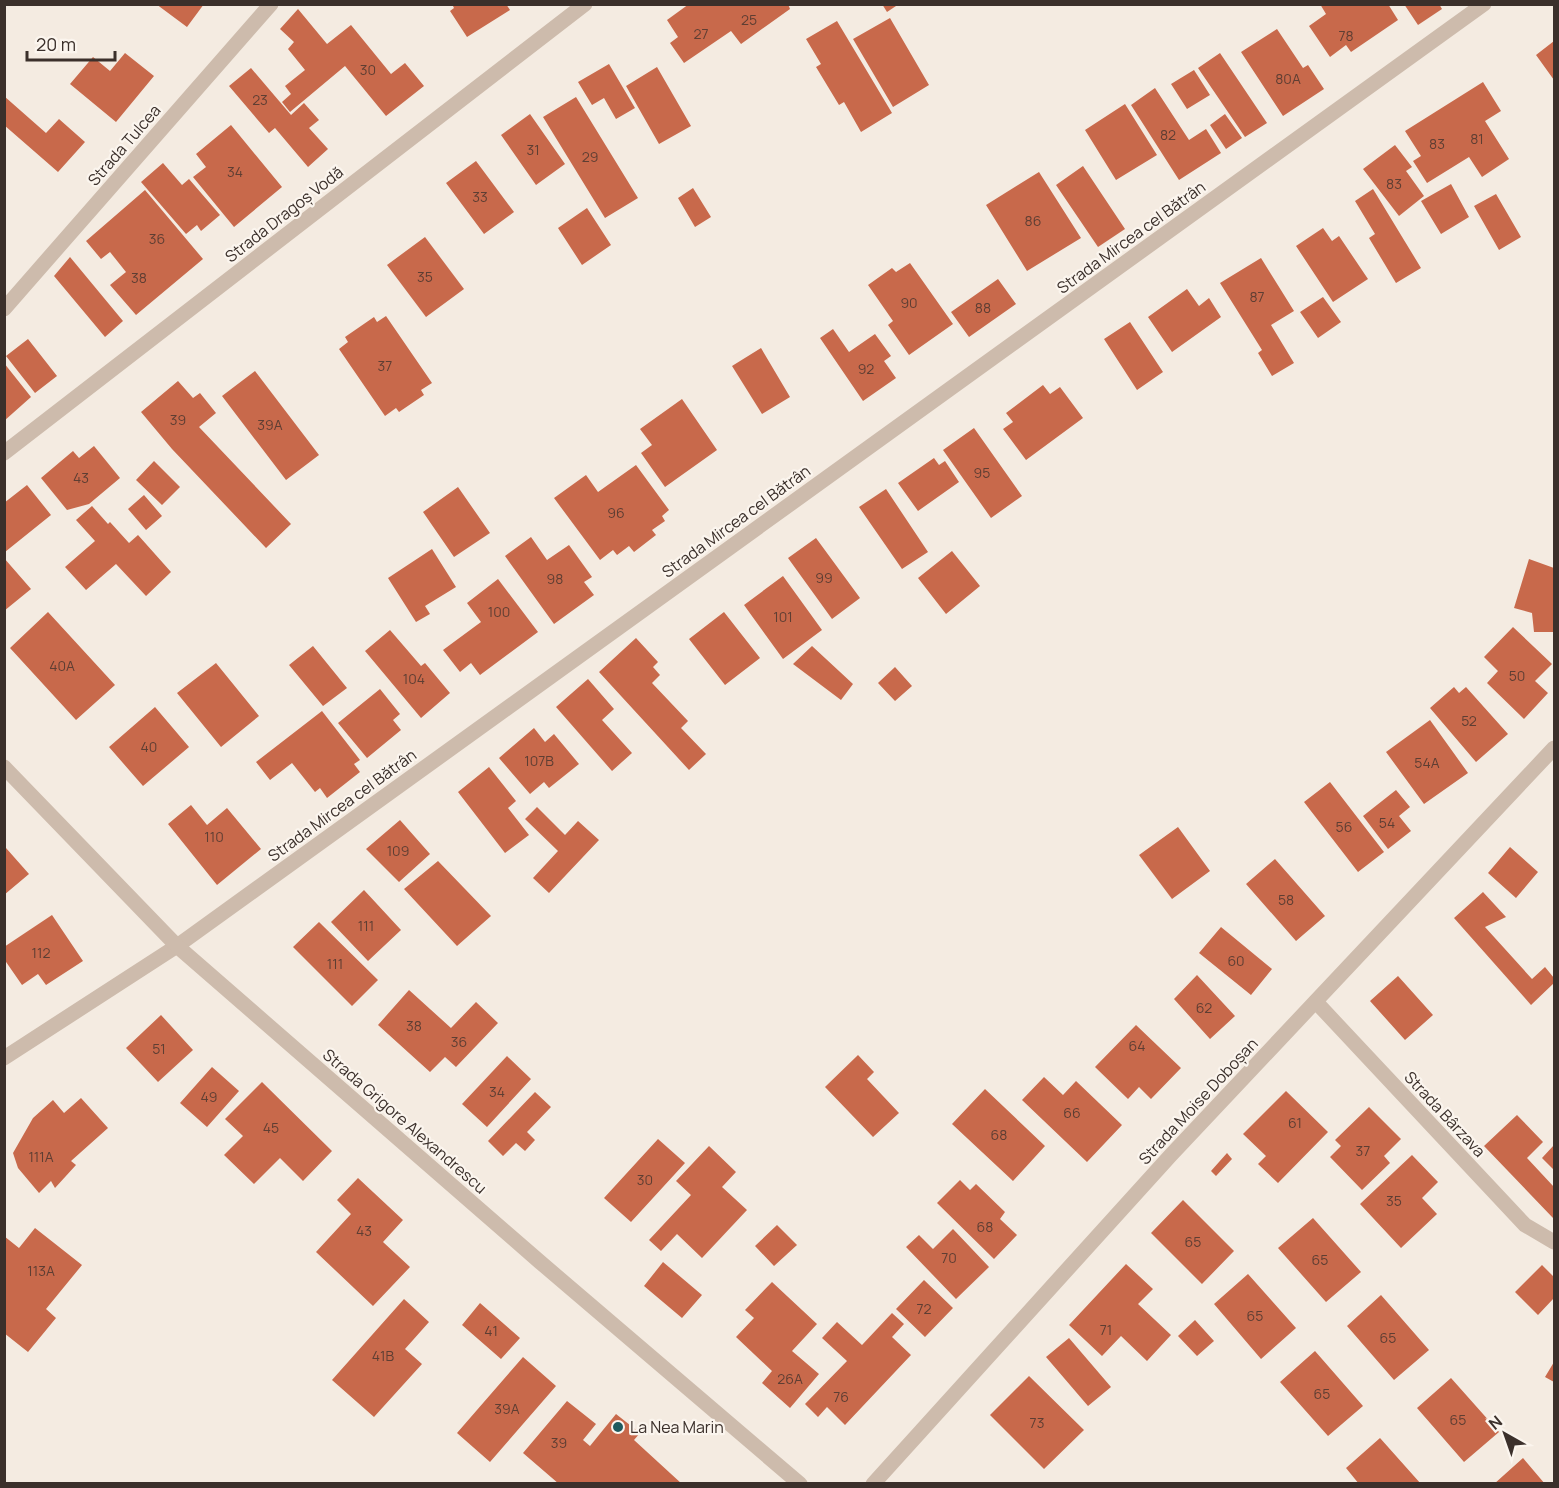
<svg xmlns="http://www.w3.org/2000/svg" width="1559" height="1488" viewBox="0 0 1559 1488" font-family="Manrope,sans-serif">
<rect width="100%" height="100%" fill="#f4ebe1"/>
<path fill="#c8694b" d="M156 4H204L187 27Z
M452 4H506L510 10 467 37 450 11 454 8Z
M689 4H788L790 9 741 44 731 31 684 63 670 43 678 37 667 20Z
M882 4H899L887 12Z
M1320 4H1388L1398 20 1351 52 1346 45 1330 57 1309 26 1326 14Z
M1404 4H1439L1442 9 1418 25Z
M298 9 327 44 351 25 391 74 405 63 424 86 386 116 345 66 290 112 282 102 291 94 285 86 305 70 288 49 294 42 280 29Z
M890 18 929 85 893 107 853 39Z
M837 21 892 113 861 132 844 102 839 105 816 67 821 64 806 39Z
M1277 29 1303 68 1308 65 1324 89 1283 116 1241 52Z
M1554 41V80L1536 55Z
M125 53 154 76 116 122 70 84 93 57 110 71Z
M1220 53 1267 123 1245 137 1198 68Z
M609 64 635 108 616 119 604 98 592 105 578 82Z
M657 67 691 126 659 144 626 86Z
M251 68 291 115 304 103 319 120 309 128 328 149 308 167 275 128 269 133 229 86Z
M1194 70 1210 95 1187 109 1171 84Z
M1483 82 1501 111 1485 121 1509 159 1482 177 1469 157 1427 183 1413 161 1421 156 1405 131Z
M1155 88 1189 140 1206 129 1221 153 1179 180 1131 105Z
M4 96 46 133 59 119 85 142 58 172 4 125Z
M576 97 638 198 605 218 543 117Z
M1125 104 1157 155 1116 180 1085 130Z
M530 114 565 164 536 185 501 135Z
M1225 114 1242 138 1226 149 1210 125Z
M231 125 282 187 234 227 193 177 206 167 196 154Z
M1395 145 1412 167 1406 171 1424 196 1399 216 1363 169Z
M476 161 514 212 484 234 446 183Z
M163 163 182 185 189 179 220 215 201 231 197 225 186 234 141 182Z
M1083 166 1125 229 1098 247 1056 185Z
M1039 172 1081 238 1027 271 986 205Z
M1451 184 1469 217 1441 234 1421 201Z
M693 188 711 217 695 227 678 198Z
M1373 189 1421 268 1396 283 1369 238 1375 234 1355 201Z
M145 190 203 259 136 315 110 285 126 272 110 252 101 259 86 241Z
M1496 194 1521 237 1499 250 1474 206Z
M587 208 611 245 582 265 558 228Z
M1323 228 1332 241 1339 236 1368 279 1333 302 1296 246Z
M425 237 464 289 426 317 387 265Z
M70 257 123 321 105 337 54 276Z
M1261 258 1294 311 1271 325 1294 363 1272 376 1258 353 1262 350 1220 283Z
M910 263 953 324 909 355 888 325 893 321 868 285 892 268 896 272Z
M998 279 1016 304 969 337 951 312Z
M1187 289 1199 306 1209 298 1221 317 1172 352 1148 317Z
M1323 297 1341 322 1318 338 1300 312Z
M386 316 432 383 421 390 424 395 399 412 396 408 385 416 339 349 348 342 345 337 374 317 377 322Z
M1130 322 1163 372 1137 390 1104 339Z
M833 329 849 352 875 334 891 356 884 361 896 378 863 401 820 338Z
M28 339 57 376 35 393 6 356Z
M761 348 790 397 762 414 732 366Z
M4 363 31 397 4 421Z
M255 371 319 455 286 480 222 396Z
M178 381 193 398 200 393 216 413 199 427 291 524 266 548 172 449 141 412Z
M1043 385 1050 394 1060 387 1083 418 1026 460 1003 429 1013 422 1006 413Z
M682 399 717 450 665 487 641 453 652 445 640 429Z
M974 428 1022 496 991 518 943 450Z
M94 446 120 478 89 504 67 510 41 478 73 451 79 458Z
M934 458 939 465 945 461 959 482 918 511 898 483Z
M154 461 180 487 162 505 136 480Z
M636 465 669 510 662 516 665 521 652 530 656 535 634 552 629 546 617 555 613 550 600 560 554 498 586 475 598 492Z
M27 485 51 515 5 552 4 503Z
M458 487 490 533 454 557 423 512Z
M886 489 928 552 902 569 859 507Z
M144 495 162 516 146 530 128 509Z
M92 506 108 524 110 522 129 543 138 535 171 572 146 596 116 564 86 590 65 567 95 541 76 520Z
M531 537 547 560 569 545 592 577 584 582 594 595 554 624 505 556Z
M816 538 860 598 832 619 788 558Z
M432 549 456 587 425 606 430 614 416 622 388 578Z
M952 551 980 586 946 614 918 578Z
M4 558 31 589 4 611Z
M1529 559 1554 568V632H1534L1532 613 1514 608Z
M783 576 822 630 783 659 744 605Z
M498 579 538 632 480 675 471 663 460 672 443 650 481 622 467 603Z
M48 612 115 685 76 720 10 648Z
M724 612 760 658 725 685 689 639Z
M1513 627 1552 664 1535 681 1548 693 1524 719 1487 683 1498 671 1484 657Z
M390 630 421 666 425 663 450 693 421 718 365 651Z
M636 638 658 662 653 667 660 675 652 683 688 721 681 728 706 754 689 770 599 672Z
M313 646 347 688 323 706 289 665Z
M812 646 853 684 841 700 793 664Z
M216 663 259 716 221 747 177 693Z
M895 667 912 686 895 701 878 683Z
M588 679 614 709 602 720 632 753 612 771 556 707Z
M1454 687 1459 693 1466 687 1508 734 1476 762 1430 708Z
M380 689 400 714 393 720 401 730 367 758 338 723Z
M155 707 189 747 143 786 109 747Z
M322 711 360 760 354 764 360 772 327 798 320 788 315 792 292 763 270 780 256 762Z
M1430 720 1468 773 1424 804 1386 752Z
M534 728 545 742 554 734 579 764 549 788 544 782 530 794 499 758Z
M489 767 516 801 508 808 529 835 505 853 458 792Z
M1330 782 1384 852 1358 872 1304 802Z
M1396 790 1410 807 1399 816 1411 831 1388 849 1363 816Z
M191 805 207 825 227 808 261 849 217 885 168 824Z
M537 807 565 835 578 821 599 840 549 893 533 878 558 851 525 819Z
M400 820 430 854 399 882 366 849Z
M1178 827 1210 871 1172 899 1139 855Z
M1510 847 1538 872 1516 898 1488 873Z
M6 848 29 874 4 895V850Z
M1275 859 1325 916 1296 941 1246 884Z
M438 861 491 916 457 946 404 889Z
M364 890 401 930 368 961 331 922Z
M1483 892 1506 917 1485 927 1532 979 1545 967 1554 978V983L1531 1005 1454 918Z
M52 915 83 961 46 985 38 974 22 985 4 959V947Z
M319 922 378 980 352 1006 293 947Z
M1221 927 1272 969 1251 995 1199 953Z
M1197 975 1235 1016 1210 1039 1174 999Z
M1398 976 1433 1015 1405 1040 1370 1001Z
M409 990 451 1028 476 1002 498 1023 456 1067 445 1057 430 1072 378 1025Z
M161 1015 193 1050 158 1082 126 1048Z
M1136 1025 1181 1068 1151 1099 1139 1087 1128 1099 1095 1067Z
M858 1055 874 1072 867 1079 899 1113 873 1137 825 1087Z
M507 1056 531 1079 487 1127 462 1104Z
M212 1067 239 1091 207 1127 180 1103Z
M1044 1077 1063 1095 1076 1081 1122 1125 1087 1162 1022 1100Z
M262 1082 332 1151 303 1181 280 1158 254 1184 224 1155 243 1136 225 1119Z
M985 1089 1045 1146 1013 1181 952 1124Z
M1286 1091 1328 1132 1278 1183 1258 1164 1266 1156 1243 1134Z
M535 1092 551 1107 527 1132 535 1140 525 1151 516 1143 503 1156 488 1141Z
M81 1098 108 1128 71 1161 76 1165 55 1188 51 1181 39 1193 18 1168 13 1153 33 1118 53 1100 64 1113Z
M1369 1107 1401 1139 1384 1156 1390 1163 1362 1190 1330 1157 1341 1146 1335 1140Z
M1517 1115 1543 1142 1527 1158 1554 1187V1216L1553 1218 1484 1146Z
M658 1139 685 1163 631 1222 604 1198Z
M1554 1145V1170L1542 1158Z
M709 1146 736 1172 722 1187 747 1210 702 1258 677 1234 661 1251 649 1240 691 1195 676 1181Z
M1227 1153 1232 1159 1216 1176 1211 1171Z
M1412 1155 1438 1182 1422 1198 1437 1214 1401 1248 1360 1204Z
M358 1178 403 1220 383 1242 410 1267 373 1306 316 1252 351 1214 337 1200Z
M960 1180 970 1190 976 1184 1005 1212 1000 1219 1017 1235 994 1259 937 1203Z
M1183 1200 1234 1251 1202 1284 1151 1233Z
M1313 1218 1361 1272 1326 1302 1278 1248Z
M777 1225 797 1245 774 1266 755 1246Z
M35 1228 82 1265 46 1309 56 1318 28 1352 4 1333V1236L19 1248Z
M953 1229 989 1267 956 1299 906 1247 919 1235 933 1249Z
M663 1262 702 1295 682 1318 644 1286Z
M1126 1264 1153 1289 1138 1304 1171 1335 1147 1361 1121 1336 1102 1356 1069 1325Z
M1542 1265 1554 1277V1298L1538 1315 1515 1292Z
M1248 1274 1296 1328 1261 1359 1214 1304Z
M924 1280 953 1308 925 1337 896 1309Z
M772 1282 817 1324 792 1351 819 1374 790 1408 762 1383 772 1371 736 1337 754 1318 745 1310Z
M1381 1295 1429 1350 1394 1380 1347 1326Z
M404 1299 429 1322 405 1349 422 1364 374 1417 332 1380Z
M480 1303 520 1338 501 1359 462 1325Z
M892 1313 904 1324 892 1337 911 1355 845 1425 827 1407 818 1417 805 1404 847 1361 822 1338 837 1322 862 1345Z
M1195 1320 1214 1341 1197 1356 1178 1336Z
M1069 1338 1111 1387 1088 1406 1046 1357Z
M1315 1351 1363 1406 1328 1436 1280 1382Z
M523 1357 556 1386 490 1462 457 1433Z
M1554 1362V1382L1545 1377Z
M1029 1376 1084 1430 1044 1469 990 1415Z
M1451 1378 1499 1432 1464 1462 1417 1408Z
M567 1401 596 1424 583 1440 590 1446 616 1414 640 1433 634 1440 682 1484H559L523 1453Z
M1380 1438 1421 1484H1359L1346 1468Z
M1523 1458 1545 1484H1494Z"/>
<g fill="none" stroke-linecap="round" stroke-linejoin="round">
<path stroke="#cdbbac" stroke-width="15" d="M4 309 271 4
M4 453 585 4
M1316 1002 1525 1225 1554 1242
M4 1058 177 946 1484 4
M873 1484 1170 1156 1554 748"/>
<path stroke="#cdbbac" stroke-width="15" d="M4 767 177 946 540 1262 800 1484"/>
</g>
<circle fill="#1f5a5e" stroke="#fbf5ee" stroke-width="2" cx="618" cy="1427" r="6"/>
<g text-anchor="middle" stroke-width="4.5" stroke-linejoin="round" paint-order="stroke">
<g font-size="14" fill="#5e3e33">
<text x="749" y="25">25</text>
<text x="701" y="39">27</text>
<text x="1346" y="41">78</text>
<text x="368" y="75">30</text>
<text x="1288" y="84">80A</text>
<text x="260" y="105">23</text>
<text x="1168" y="140">82</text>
<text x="1477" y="144">81</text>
<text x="1437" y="149">83</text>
<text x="533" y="155">31</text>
<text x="590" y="162">29</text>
<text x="235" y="177">34</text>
<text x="1394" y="189">83</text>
<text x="480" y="202">33</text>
<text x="1033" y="226">86</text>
<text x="157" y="244">36</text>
<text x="425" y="282">35</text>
<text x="139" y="283">38</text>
<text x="1257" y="302">87</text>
<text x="909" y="308">90</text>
<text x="983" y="313">88</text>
<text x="385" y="371">37</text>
<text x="866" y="374">92</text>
<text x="178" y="425">39</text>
<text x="270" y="430">39A</text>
<text x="982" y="478">95</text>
<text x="81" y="483">43</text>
<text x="616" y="518">96</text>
<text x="824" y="583">99</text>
<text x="555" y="584">98</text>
<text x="499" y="617">100</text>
<text x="783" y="622">101</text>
<text x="62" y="671">40A</text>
<text x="1517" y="681">50</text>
<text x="414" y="684">104</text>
<text x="1469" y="726">52</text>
<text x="149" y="752">40</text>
<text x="539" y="766">107B</text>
<text x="1427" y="768">54A</text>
<text x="1387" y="828">54</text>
<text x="1344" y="832">56</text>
<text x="214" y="842">110</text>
<text x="398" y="856">109</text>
<text x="1286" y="905">58</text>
<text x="366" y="931">111</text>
<text x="41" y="958">112</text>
<text x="1236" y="966">60</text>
<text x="335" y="969">111</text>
<text x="1204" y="1013">62</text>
<text x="414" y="1031">38</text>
<text x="459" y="1047">36</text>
<text x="1137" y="1051">64</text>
<text x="159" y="1054">51</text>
<text x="497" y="1097">34</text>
<text x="209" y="1102">49</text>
<text x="1072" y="1118">66</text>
<text x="1295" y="1128">61</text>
<text x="271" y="1133">45</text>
<text x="999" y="1140">68</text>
<text x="1363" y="1156">37</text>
<text x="41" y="1162">111A</text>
<text x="645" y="1185">30</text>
<text x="1394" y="1206">35</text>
<text x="985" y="1232">68</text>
<text x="364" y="1236">43</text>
<text x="1193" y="1247">65</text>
<text x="949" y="1263">70</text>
<text x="1320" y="1265">65</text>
<text x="41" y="1276">113A</text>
<text x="924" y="1314">72</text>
<text x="1255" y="1321">65</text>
<text x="1106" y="1335">71</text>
<text x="491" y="1336">41</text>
<text x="1388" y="1343">65</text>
<text x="383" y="1361">41B</text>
<text x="790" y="1384">26A</text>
<text x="1322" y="1399">65</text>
<text x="841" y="1402">76</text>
<text x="507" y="1414">39A</text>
<text x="1458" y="1425">65</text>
<text x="1037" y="1428">73</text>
<text x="559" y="1448">39</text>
</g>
<g font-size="16" fill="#3b302b" stroke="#fbf5ee">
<text transform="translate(124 145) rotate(-49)" y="6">Strada Tulcea</text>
<text transform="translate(284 214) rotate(-38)" y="6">Strada Dragoș Vodă</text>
<text transform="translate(1131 237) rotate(-36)" y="6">Strada Mircea cel Bătrân</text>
<text transform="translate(736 521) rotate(-36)" y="6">Strada Mircea cel Bătrân</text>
<text transform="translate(342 805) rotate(-36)" y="6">Strada Mircea cel Bătrân</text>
<text transform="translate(1198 1101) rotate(-47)" y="6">Strada Moise Doboșan</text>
<text transform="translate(1445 1114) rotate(47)" y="6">Strada Bârzava</text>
<text transform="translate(405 1121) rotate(41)" y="6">Strada Grigore Alexandrescu</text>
</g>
<g font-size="16" fill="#3b302b" stroke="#fbf5ee" text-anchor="start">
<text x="630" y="1433">La Nea Marin</text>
</g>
</g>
<rect width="1559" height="1488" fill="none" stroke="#3b302b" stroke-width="12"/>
<g transform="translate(1505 1434) rotate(320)" stroke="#fbf5ee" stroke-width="4.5" paint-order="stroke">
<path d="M0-4.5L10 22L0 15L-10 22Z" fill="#3b302b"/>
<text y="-9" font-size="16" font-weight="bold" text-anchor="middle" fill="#3b302b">N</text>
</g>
<path d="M27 51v9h88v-9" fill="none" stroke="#3b302b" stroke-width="3"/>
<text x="36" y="51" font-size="18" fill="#3b302b" stroke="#fbf5ee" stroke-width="4.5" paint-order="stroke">20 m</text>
</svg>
